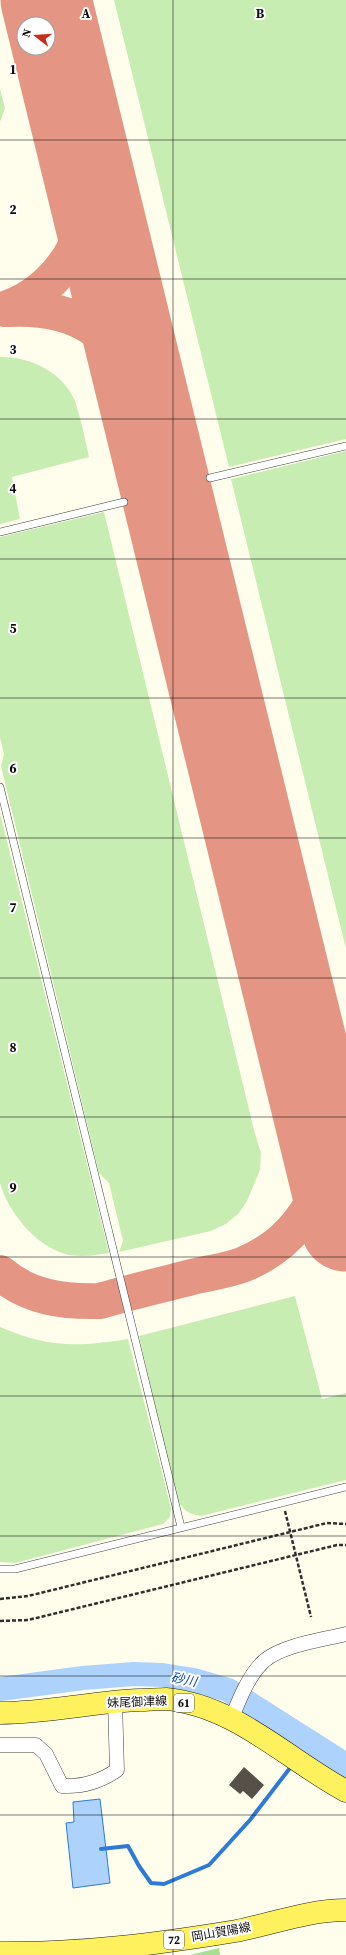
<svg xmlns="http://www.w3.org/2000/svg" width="346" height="1955" viewBox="0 0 346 1955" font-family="'Source Serif 4','Noto Sans JP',serif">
<rect width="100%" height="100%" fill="#fffeed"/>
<path fill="#c8edb3" d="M114 0H346V439L229 467Z
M0 89 5 108 0 122Z
M0 357C29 356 63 372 75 401 81 419 85 439 89 457L12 477 20 519 0 524Z
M346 451V949L231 479Z
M104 512 254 1130 261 1153 260 1170 247 1201 239 1213 226 1224 211 1231 119 1252 123 1241 109 1183 99 1173 1 766 4 754 0 738V537Z
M0 813 109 1253C95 1255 80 1258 65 1254 35 1245 8 1212 0 1183Z
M295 1296 322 1399 346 1393V1480L201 1516C188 1514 183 1510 177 1499L139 1336Z
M0 1327C49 1348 77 1347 128 1339L171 1508 170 1517 163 1524 15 1563 0 1562Z"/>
<path fill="#a8df91" d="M219 1948 220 1955H190Z"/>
<path fill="#add2fb" stroke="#2d7ad9" d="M100 1799 110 1883 73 1888 66 1823 74 1822 73 1802Z"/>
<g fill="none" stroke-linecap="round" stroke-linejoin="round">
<path stroke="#2d7ad9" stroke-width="4" d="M306 1747 309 1742
M101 1849 128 1846 139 1866 151 1883 164 1884 209 1865 250 1820 290 1768"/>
<path stroke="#add2fb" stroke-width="24" d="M0 1689 83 1678 134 1674 162 1675 194 1680 228 1690 346 1765"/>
<path stroke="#e49583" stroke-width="36" d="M5 309C45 296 76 260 85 219 88 204 88 188 88 173
M7 309C80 305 115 333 144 398
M0 1273C29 1298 64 1302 100 1301 130 1292 161 1285 192 1277 208 1273 226 1271 242 1265 290 1246 320 1205 328 1155"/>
<path stroke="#e49583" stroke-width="91" d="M46 0 346 1226"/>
</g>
<path fill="#575048" d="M244 1767 264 1785 252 1799 243 1791 240 1794 229 1785Z"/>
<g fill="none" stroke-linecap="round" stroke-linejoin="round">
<g stroke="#404040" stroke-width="8">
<path id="service" d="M210 478 346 446
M0 532 124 502
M0 787 181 1527
M0 1569H15L346 1487"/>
</g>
<g stroke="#404040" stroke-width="15">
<path id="minor" d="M231 1720C239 1700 248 1676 264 1661 282 1645 322 1640 346 1634
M0 1745H36L46 1754 62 1786C83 1787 100 1782 117 1770L115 1701"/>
</g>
<g stroke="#1e1e1e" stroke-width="23">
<path id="primary" d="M0 1713C47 1713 92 1702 139 1700 148 1700 157 1699 166 1699 235 1705 288 1760 346 1791
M0 1953C80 1954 157 1944 236 1931 272 1924 309 1910 346 1910"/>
</g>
<path stroke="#2f2f2f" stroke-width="2.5" stroke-dasharray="4 2" stroke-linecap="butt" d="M285 1511 311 1617
M0 1599 28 1596 327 1523 346 1524
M0 1621 28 1620 337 1545H346"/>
<use href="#service" stroke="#fff" stroke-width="7"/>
<use href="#minor" stroke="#fff" stroke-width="14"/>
<use href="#primary" stroke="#fff15d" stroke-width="22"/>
</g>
<path fill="none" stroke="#0d0d0d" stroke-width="1" stroke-opacity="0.55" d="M173 0V1955M0 140H346M0 279H346M0 419H346M0 559H346M0 698H346M0 838H346M0 978H346M0 1117H346M0 1257H346M0 1396H346M0 1536H346M0 1676H346M0 1815H346"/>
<g text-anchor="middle" stroke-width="4" stroke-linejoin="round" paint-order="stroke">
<g fill="#fff" stroke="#565656" stroke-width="1">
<rect x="174" y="1694" width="20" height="18" rx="3"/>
<rect x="164" y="1931" width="20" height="18" rx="3"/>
</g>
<g font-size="11" font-weight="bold" fill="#0d0d0d">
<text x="184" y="1707">61</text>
<text x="174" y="1944">72</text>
</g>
<g font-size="12" fill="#0d0d0d" stroke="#fff">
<text transform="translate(137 1702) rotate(-2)" y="4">妹尾御津線</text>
<text transform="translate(221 1932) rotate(-10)" y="4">岡山賀陽線</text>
</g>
<g font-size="13" font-style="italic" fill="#0c4ca9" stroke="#fff">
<text transform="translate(184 1679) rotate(11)" y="5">砂川</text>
</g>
</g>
<g font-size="13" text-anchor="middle" font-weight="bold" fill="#0d0d0d" stroke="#fff" stroke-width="4" stroke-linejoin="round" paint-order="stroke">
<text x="86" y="18">A</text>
<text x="260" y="18">B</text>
<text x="13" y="74">1</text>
<text x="13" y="214">2</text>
<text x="13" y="354">3</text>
<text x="13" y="493">4</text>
<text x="13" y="633">5</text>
<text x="13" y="773">6</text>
<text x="13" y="912">7</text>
<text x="13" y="1052">8</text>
<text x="13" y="1192">9</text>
</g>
<g transform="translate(36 36) rotate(287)"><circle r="19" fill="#ffffff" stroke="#9e9e9e"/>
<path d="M0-3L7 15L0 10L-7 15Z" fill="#c92c19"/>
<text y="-6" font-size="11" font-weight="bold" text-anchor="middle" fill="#0d0d0d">N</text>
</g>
</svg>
